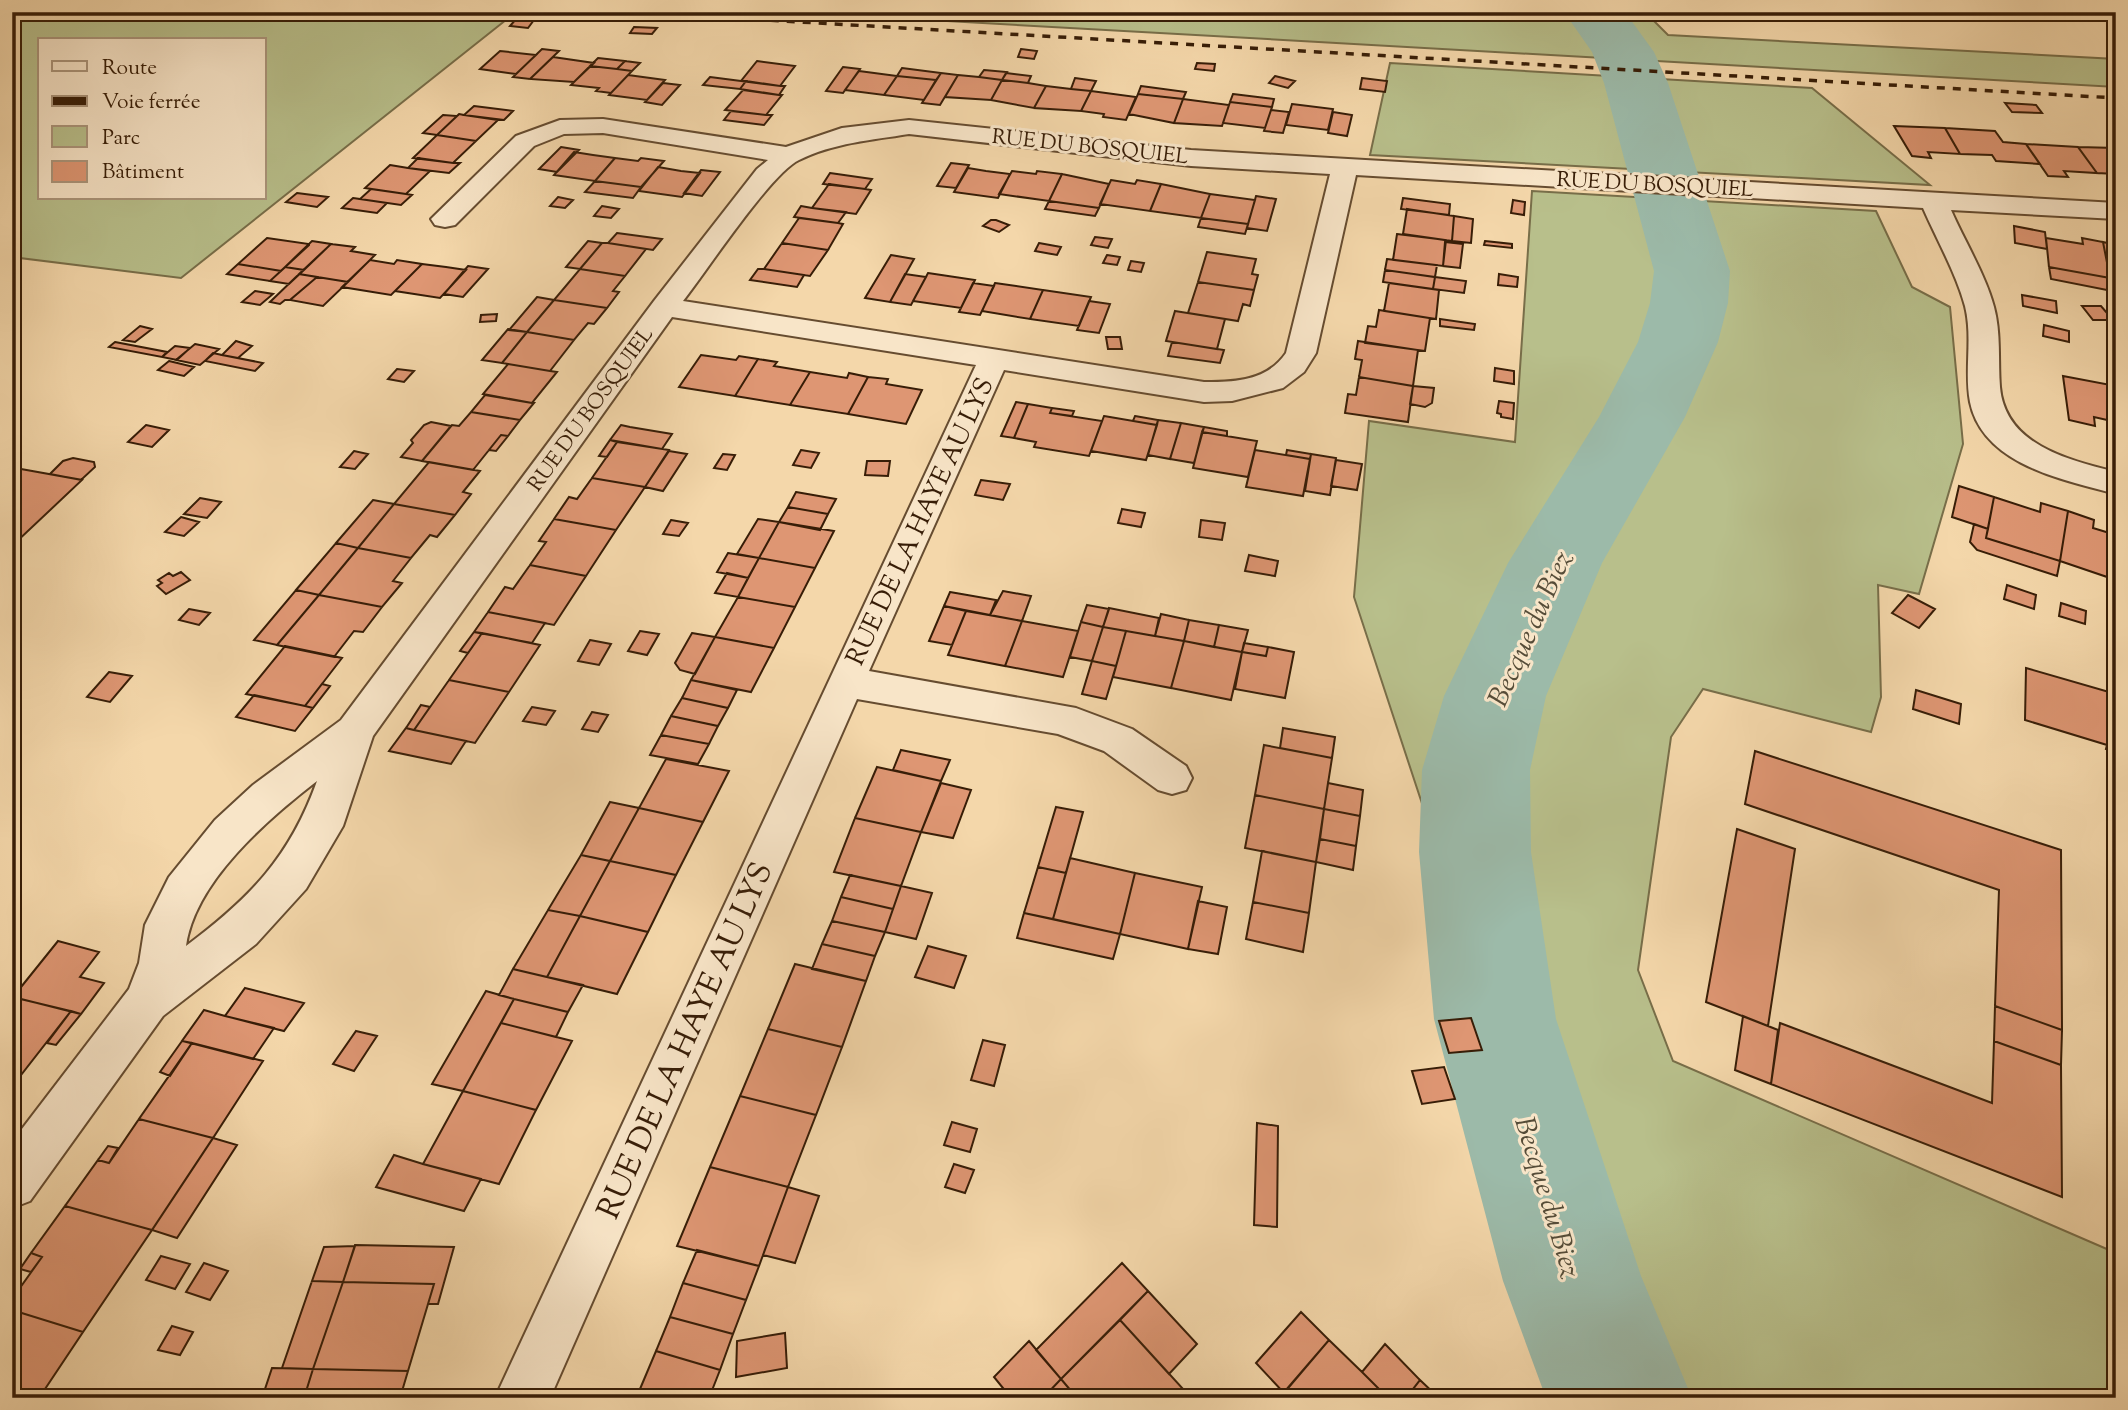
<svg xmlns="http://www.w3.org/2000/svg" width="2128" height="1410" viewBox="0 0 2128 1410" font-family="'Sorts Mill Goudy',serif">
<rect width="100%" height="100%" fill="#f4d7aa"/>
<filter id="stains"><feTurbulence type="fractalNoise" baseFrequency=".00286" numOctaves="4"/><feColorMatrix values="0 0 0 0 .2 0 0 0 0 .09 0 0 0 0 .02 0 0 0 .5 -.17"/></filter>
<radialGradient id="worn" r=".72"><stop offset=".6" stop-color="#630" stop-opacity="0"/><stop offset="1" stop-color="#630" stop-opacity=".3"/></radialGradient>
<path fill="#b8bf8b" stroke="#786e49" stroke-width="2" fill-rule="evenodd" d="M12 12H516L181 278 12 257ZM264 40V198H40V40Z
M787 12H1645L1668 35 2116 59V87Z
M1390 63 1812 88 1930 185 1370 155Z
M1532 191 1876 211 1912 287 1950 307 1963 444 1919 594 1878 585 1881 697 1871 732 1703 689 1671 737 1638 970 1673 1061 2116 1253V1398H1588L1493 1089 1435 843 1354 597 1369 421 1515 442Z"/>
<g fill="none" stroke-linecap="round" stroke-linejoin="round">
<path fill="#9cbaa9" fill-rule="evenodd" d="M1564 12H1625L1654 52 1668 83 1730 271 1728 303 1718 342 1685 417 1602 563 1546 696 1530 770 1531 852 1556 1019 1641 1276 1692 1398H1546L1503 1281 1434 1019 1419 852 1422 770 1444 696 1508 563 1599 417 1638 342 1650 303 1654 271 1604 83 1592 52Z"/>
</g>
<path fill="#de9673" stroke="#371d07" stroke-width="2" d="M516 19 534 20 528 28 510 26Z
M634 27 657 28 652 34 630 33Z
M542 49 559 51 530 79 513 77Z
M1021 49 1037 51 1034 59 1018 57Z
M500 51 536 55 516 74 480 69Z
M553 57 594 63 574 82 530 79Z
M598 58 625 61 617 69 590 66Z
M625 61 640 63 632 71 617 69Z
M757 61 795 66 780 86 741 81Z
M1197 63 1215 64 1214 71 1195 69Z
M590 66 617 69 632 71 611 93 596 91 599 88 571 85Z
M843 67 860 69 843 93 826 91Z
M902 68 941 73 936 80 897 76Z
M984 70 1007 72 1002 80 979 77Z
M859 71 897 76 884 95 845 90Z
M941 73 958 75 940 105 922 103Z
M1006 73 1031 76 1028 83 1002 80Z
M628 75 665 80 647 100 609 95Z
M958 75 979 77 1002 80 991 100 945 97Z
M897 76 936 80 924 100 884 95Z
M1275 76 1295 81 1288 88 1269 83Z
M710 77 741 81H746L740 89 703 85Z
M1075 78 1096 81 1091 91 1071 89Z
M1362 78 1387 81 1385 92 1360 89Z
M1002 80 1028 83 1046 86 1034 108 991 100Z
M746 81 780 86H785L779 95 740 89Z
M663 83 680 85 662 105 645 102Z
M1046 86 1071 89 1091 91 1081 111 1034 108Z
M1141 86 1186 92 1183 99 1138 94Z
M743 90 779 95H782L766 115 725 110Z
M1091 91 1136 97 1126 120 1103 117 1104 114 1081 111Z
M1138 94 1183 99 1174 123 1129 114Z
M1233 94 1274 99 1272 107 1230 102Z
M1183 99 1229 105 1222 126 1174 123Z
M1230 102 1272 107 1265 128 1223 123Z
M2005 103 2036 105 2042 113 2012 112Z
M1292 104 1333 109 1328 130 1286 125Z
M474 106 513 111 504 120 464 115Z
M1271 110 1289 112 1283 133 1264 131Z
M731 111 766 115H772L764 125 724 120Z
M1333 112 1352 115 1347 136 1328 133Z
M459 114 464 115 498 120 476 141 437 135Z
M443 115 457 116 437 135 423 133Z
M1894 126 1945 128 1960 154 1928 152 1931 158 1912 156Z
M1945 128 1995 131 2003 142 2026 144 2040 164 1996 161 1992 155 1960 154Z
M437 135 476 141 453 163 413 158Z
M2026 144 2078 147 2097 173 2064 171 2068 177 2048 176Z
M561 147 579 150 557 172 539 169Z
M2078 147 2116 148V174L2097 173Z
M574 152 593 155 615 158 595 181 554 175Z
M418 158 453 163H460L449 173 408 168Z
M615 158 638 161 641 158 664 161 641 187 595 181Z
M951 163 969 165 956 188 937 186Z
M390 165 408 168 430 171 406 194 365 188Z
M658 167 681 171 700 173 682 197 639 191Z
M968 168 986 171 1010 174 998 198 954 192Z
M701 170 720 172 702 196 684 193Z
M1012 171 1036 174 1037 171 1062 174 1049 201 999 194Z
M830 173 872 179 865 189 823 184Z
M1062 174 1109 184 1099 208 1049 201Z
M1111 180 1135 184 1137 180 1161 184 1150 211 1100 204Z
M595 181 641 187 633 198 585 192Z
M829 184 865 189 871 190 856 214 812 208Z
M1161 184 1210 194 1201 218 1150 211Z
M371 189 406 194 412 195 401 205 360 199Z
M297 193 328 197 317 207 286 202Z
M1210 194 1255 200 1248 224 1201 218Z
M1256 196 1276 199 1267 231 1247 228Z
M558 197 573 200 565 208 550 206Z
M353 198 360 199 387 203 377 213 342 208Z
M1403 198 1450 204 1449 215 1401 209Z
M1513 200 1525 202 1524 215 1511 213Z
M1049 201 1099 208 1095 216 1045 209Z
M602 206 619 209 611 218 594 216Z
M801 206 812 208 846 212 838 223 794 217Z
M1407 209 1454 216 1452 241 1403 234Z
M1454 216 1473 219 1471 243 1452 241Z
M799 218 838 223 843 224 828 250 782 243Z
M1201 218 1248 224 1245 234 1198 227Z
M991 220H996L1009 225 999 232 983 226Z
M2014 226 2045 232 2047 249 2015 243Z
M617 233 662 239 653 250 608 243Z
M1397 234 1446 240 1443 266 1393 260Z
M1095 237 1112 239 1108 248 1091 245Z
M267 238 309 244V245L281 271 238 264Z
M2046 238 2083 244 2082 238 2103 242 2110 278 2049 267Z
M312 241 331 244 304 270 285 267Z
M588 241 602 243 580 269 566 267Z
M1485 241 1512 244V248L1484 245Z
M1445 242 1463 244 1460 268 1443 266Z
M2103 242 2116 245V279L2110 278Z
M602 243H608L646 249 625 276 580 269Z
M782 243 828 250 810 276 764 269Z
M1039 243 1061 247 1057 255 1035 251Z
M331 244 355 247 351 251 375 255 348 282 299 274Z
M1207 252 1256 259 1252 274 1258 275 1254 290 1198 282Z
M891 255 914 259 890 302 865 298Z
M1107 255 1120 257 1117 265 1103 263Z
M1387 259 1437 265 1435 277 1385 270Z
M370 260 394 264 397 260 422 264 391 295 342 287Z
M1131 261 1144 263 1141 272 1128 270Z
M238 264 281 271 270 281 227 274Z
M422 264 446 267 466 270 440 298 395 291Z
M468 266 488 269 463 297 444 294Z
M285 267 304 270 289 284 270 281Z
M2049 267 2110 278 2112 291 2051 279Z
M580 269 625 276 613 291 619 292 607 308 554 300Z
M758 269H764L804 275 797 287 750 280Z
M1385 270 1435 277 1433 289 1383 282Z
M928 273 975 280 961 308 913 301Z
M299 274 317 277 290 300H285L280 304 270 302Z
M905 274 926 277 911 305 890 302Z
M1499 274 1518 277 1517 287 1498 285Z
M317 277 348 282 323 306 290 300Z
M1435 277 1466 281 1464 293 1433 289Z
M1198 282 1254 290 1250 306 1243 304 1238 321 1188 313Z
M973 283 994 286 980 315 959 312Z
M995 283 1043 290 1030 319 982 311Z
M1389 283 1439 290 1436 319 1384 311Z
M1043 290 1091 297 1079 326 1030 319Z
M255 291 273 294 260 305 242 302Z
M2022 295 2056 301 2057 313 2023 306Z
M537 297 554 300 527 332 509 330Z
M554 300 607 308 594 324 588 323 574 340 527 332Z
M1089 301 1110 304 1099 333 1077 330Z
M2082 306H2101L2113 320H2093Z
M1379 310 1430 318 1425 351 1365 343 1368 326 1376 327Z
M1175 311 1225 319 1217 349 1166 341Z
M497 314 496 321 480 322 481 315Z
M1440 319 1475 324 1474 330 1440 326Z
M2044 325 2069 331V342L2043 336Z
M140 326 152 329 135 342 123 340Z
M508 329 527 332 502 363 482 360Z
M527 332 574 340 550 371 502 363Z
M1106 337H1120L1122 349H1108Z
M236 341 252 346 238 358 222 355Z
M1358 341 1418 350 1413 386 1359 377 1362 360 1355 359Z
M115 342 167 352 162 357 109 347Z
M1172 342 1224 350 1220 363 1168 356Z
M195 344 219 349 200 365 176 360Z
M175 346 190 348 177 360 162 357Z
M213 353 222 355 263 363 255 371 205 361Z
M701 355 736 360 739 356 758 359 735 396 679 387Z
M758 359 777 362 774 366 810 372 790 405 735 396Z
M169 361 194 367 184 376 158 370Z
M508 364 550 371 557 372 532 403 483 394Z
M1495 368 1514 371V384L1494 381Z
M397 369 414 371 404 382 388 379Z
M810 372 847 378 849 373 868 377 848 414 790 405Z
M2063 376 2116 386V422L2094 417 2095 426 2069 420Z
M868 377 888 379 886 384 922 390 906 424 848 414Z
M1359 377 1413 386 1408 422 1345 413 1348 394 1356 395Z
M1413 386 1434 388 1432 403 1425 407 1410 404Z
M485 395 532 403H534L520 420 471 412Z
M1499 401 1514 403 1513 419 1501 417V414L1497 413Z
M1016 402 1028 404 1014 438 1001 436Z
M1028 404 1052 408 1050 413 1102 421 1089 456 1034 447 1036 442 1014 438Z
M1052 408 1074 411 1072 416 1050 413Z
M471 412 520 420 508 436 501 435 473 470 422 461 452 425 459 426Z
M1104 416 1157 425 1146 460 1091 451Z
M1135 416 1158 420 1157 425 1133 421Z
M1158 420 1181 423 1170 459 1148 455Z
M431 422 451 426 422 461 401 457 413 443 411 440 424 425Z
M1181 423 1204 427 1194 463 1170 459Z
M146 425 169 430 152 447 128 442Z
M621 425 630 427 672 434 662 449 610 440Z
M1204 427 1227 431V436L1202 432Z
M1202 432 1257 441 1248 477 1193 468Z
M501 435 508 436 496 451 489 450Z
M610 440 617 442 607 457 599 456Z
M617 442 669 450 645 487 592 478Z
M801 450 819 453 811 468 793 465Z
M1255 450 1310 459 1303 496 1246 487Z
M1287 450 1311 454 1310 459 1286 455Z
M354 451 368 454 355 469 340 467Z
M669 451 687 454 663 491 645 487Z
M723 454 735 455 727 470 714 468Z
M1311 454 1336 458 1330 495 1305 491Z
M73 458 94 462 95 467 81 480 50 474 63 461Z
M1336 460 1362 464 1357 490 1331 486Z
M867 461H890L888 476 865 475Z
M429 462 480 471 463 492 471 494 455 515 394 504Z
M21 469 82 480 12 546V477Z
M592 478 645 487 616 530 554 519 569 497 577 499Z
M981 480 1010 484 1003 500 975 495Z
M1959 486 1994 497 1988 529 1952 517Z
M796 492 836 499 828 514 788 507Z
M1994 497 2040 512 2041 503 2068 511 2060 561 1986 538Z
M200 498 221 502 207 518 184 514Z
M373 500 394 504 358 548 336 543Z
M394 504 455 515 437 537 430 535 411 558 358 548Z
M788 507 828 514 820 530 779 522Z
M1122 509 1145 513 1141 527 1118 523Z
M2068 511 2094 520 2093 528 2116 535V580L2060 561Z
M181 517 199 522 184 536 165 532Z
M554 519 616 530 586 576 530 565 546 542 539 541Z
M758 519 779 522 759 558 737 554Z
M671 520 688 523 679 536 663 534Z
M1201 520 1225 523 1222 540 1199 537Z
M779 522 834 531 815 568 759 558Z
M1974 524 1988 529 1986 538 2060 561 2057 576 1977 550 1970 542Z
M336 543 358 548 319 595 296 590Z
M358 548 411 558 393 581 402 583 382 607 319 595Z
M728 553 759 558 748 578 717 572Z
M1249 555 1278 561 1275 576 1245 571Z
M759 558 815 568 795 607 738 597Z
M530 565 586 576 554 625 488 612 505 587 513 589Z
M181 572 190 580 166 594 157 586 162 583 158 580 169 573 173 576Z
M727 573 748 578 738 597 715 593Z
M2007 585 2036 595 2034 609 2004 599Z
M296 590 319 595 277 645 254 640Z
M1003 591 1031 596 1022 621 990 615Z
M950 592 996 600 990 615 944 606Z
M319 595 382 607 363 632 354 631 334 657 277 645Z
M1908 595 1935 609 1919 628 1892 613Z
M738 597 795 607 774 648 715 637Z
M2061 603 2086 611 2085 624 2059 616Z
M1087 605 1109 609 1103 627 1081 622Z
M944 606 966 611 952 645 929 641Z
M1109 608 1159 618 1155 636 1103 627Z
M189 609 210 613 199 625 179 620Z
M966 611 1022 621 1005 666 948 655Z
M488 612 545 623 532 643 474 632Z
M1161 614 1189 620 1184 641 1155 636Z
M1189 620 1219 625 1214 647 1184 641Z
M1022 621 1078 631 1063 677 1005 666Z
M1081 622 1103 627 1092 661 1070 657Z
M1219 625 1248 630 1242 652 1214 647Z
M1103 627 1126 631 1116 666 1092 661Z
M640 631 659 634 647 655 628 651Z
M1126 631 1184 641 1171 688 1113 677Z
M474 632 482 633 468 653 460 651Z
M482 633 540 645 509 692 449 680Z
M692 633 715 637 695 674 680 670 675 663Z
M715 637 774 648 751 692 691 680Z
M590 640 611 644 599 665 578 661Z
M1184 641 1242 652 1231 700 1171 688Z
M1244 643 1268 647 1266 656 1242 652Z
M285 646 342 658 305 706 246 694Z
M1268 647 1294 652 1285 698 1235 689 1242 652 1266 656Z
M1092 661 1116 666 1106 699 1082 694Z
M2026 668 2116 694V751L2106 749 2107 745 2025 720Z
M109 672 132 676 110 702 87 697Z
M449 680 509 692 475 743 414 730Z
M691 680 737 690 728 708 682 698Z
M322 684 330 686 313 708 305 706Z
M1916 690 1961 704 1959 724 1913 709Z
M254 695 305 706 313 708 295 731 236 717Z
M682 698 728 708 718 726 671 716Z
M421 705 430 707 414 730 406 728Z
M532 707 555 711 546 725 523 721Z
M592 712 608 715 598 732 582 729Z
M671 716 718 726 709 744 661 735Z
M406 728 414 730 466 741 451 764 389 751Z
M1283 728 1335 737 1332 758 1280 748Z
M661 735 709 744 698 764 650 755Z
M1264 745 1332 758 1324 809 1255 795Z
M901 750 950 760 941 781 893 770Z
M1755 751 2061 850 2062 1030 1995 1006 1999 890 1745 804Z
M666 759 729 771 703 822 639 808Z
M877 767 941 781 921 832 855 818Z
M941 783 971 790 953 838 921 832Z
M1328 783 1363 790 1360 816 1324 809Z
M1255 795 1324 809 1316 862 1245 848Z
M610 802 639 808 610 861 581 855Z
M1056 807 1083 812 1066 873 1038 867Z
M639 808 703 822 676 875 610 861Z
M1324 809 1360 816 1356 846 1320 839Z
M855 818 921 832 901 886 834 872Z
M1737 829 1795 849 1768 1026 1706 1002Z
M1320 839 1356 846 1353 870 1316 862Z
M1262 851 1316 862 1309 913 1253 902Z
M581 855 610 861 580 916 548 910Z
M1070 858 1135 873 1120 934 1053 919Z
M610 861 676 875 648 932 580 916Z
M1038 867 1066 873 1053 919 1024 913Z
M1135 873 1202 887 1188 949 1120 934Z
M850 875 901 886 893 909 841 897Z
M901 886 932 893 916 939 885 932Z
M841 897 893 909 885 932 832 921Z
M1198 901 1227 907 1218 954 1188 949Z
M1253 902 1309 913 1303 952 1246 939Z
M548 910 580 916 547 977 513 969Z
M1024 913 1120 934 1113 959 1017 938Z
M580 916 648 932 617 994 547 977Z
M832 921 885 932 875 956 822 944Z
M58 941 99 952 80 977 104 983 81 1014 13 997Z
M822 944 875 956 866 981 812 969Z
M928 946 966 956 954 988 915 977Z
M795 964 866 981 842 1047 768 1029Z
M513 969 547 977 583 985 568 1012 514 999 499 995Z
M245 988 304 1003 284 1031 225 1016Z
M486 991 514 999 463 1091 432 1084Z
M12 997 71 1011 14 1084 12 1083Z
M514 999 568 1012 556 1037 501 1023Z
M1995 1006 2062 1030 2061 1065 1994 1041Z
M204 1010 225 1016 274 1028 253 1059 182 1041Z
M71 1011 81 1014 56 1045 47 1043Z
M1743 1016 1778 1030 1771 1084 1735 1070Z
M1471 1018 1482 1050 1449 1053 1439 1021Z
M501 1023 572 1041 536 1110 463 1091Z
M1780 1023 1992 1103 1994 1041 2061 1065 2062 1197 1771 1084Z
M768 1029 842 1047 816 1115 740 1096Z
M356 1031 377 1036 354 1071 333 1064Z
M983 1040 1005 1045 994 1086 971 1080Z
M182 1041 192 1043 170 1076 160 1072Z
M192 1043 263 1061 213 1138 139 1119Z
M1444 1067 1455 1099 1422 1104 1412 1071Z
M463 1091 536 1110 499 1184 423 1164Z
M740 1096 816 1115 788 1187 710 1167Z
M139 1119 213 1138 152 1230 65 1206 98 1160 109 1163Z
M952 1122 977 1129 970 1152 944 1145Z
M1257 1123 1278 1126 1277 1227 1254 1225Z
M213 1138 237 1145 177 1238 152 1230Z
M108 1146 118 1148 109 1163 98 1160Z
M394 1155 423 1164 481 1179 464 1211 376 1187Z
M954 1164 974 1170 965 1193 945 1187Z
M710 1167 788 1187 759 1266 677 1246Z
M788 1187 819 1196 795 1263 763 1255Z
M65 1206 152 1230 83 1332 12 1310V1299L42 1257 31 1253Z
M355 1245 454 1247 438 1304H428L434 1284 343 1282Z
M355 1246 343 1282 312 1281 324 1247Z
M697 1250 759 1266 746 1300 683 1283Z
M31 1253 42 1257 31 1272 20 1269Z
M161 1256 190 1264 175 1289 146 1280Z
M204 1263 228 1271 210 1300 186 1292Z
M1122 1263 1148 1291 1061 1379 1036 1350Z
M312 1281 343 1282 313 1369 282 1368Z
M343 1282 434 1284 408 1371 313 1369Z
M683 1283 746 1300 733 1334 670 1317Z
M1148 1291 1197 1344 1169 1374 1120 1320Z
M12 1310 83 1332 39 1398H12Z
M1301 1312 1329 1340 1284 1393 1256 1363Z
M670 1317 733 1334 720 1370 656 1351Z
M1120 1320 1184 1390 1178 1398H1077L1061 1379Z
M172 1326 193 1332 180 1355 158 1350Z
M785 1333 787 1368 736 1377 737 1341Z
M1329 1340 1362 1372 1388 1398H1279Z
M1029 1341 1061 1379 1043 1398H1011L994 1377Z
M1385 1344 1420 1380 1406 1398H1388L1362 1372Z
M656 1351 720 1370 709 1398H668L640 1389Z
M272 1368 313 1369 304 1398H262Z
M313 1369 408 1371 400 1398H304Z
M1061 1379 1077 1398H1043Z
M1420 1380 1439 1398H1406Z"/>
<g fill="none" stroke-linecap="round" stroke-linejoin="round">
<g stroke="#664c30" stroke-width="4">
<path id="minor" d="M603 119 786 147 842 128 909 120 1191 150 2116 203V219L1951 210C1964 240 1986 276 1994 307 2001 333 1998 361 2000 387 2005 445 2068 460 2116 472V494C2064 480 1983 465 1970 402 1964 371 1973 338 1965 306 1956 273 1937 240 1923 208L1356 175 1316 353 1304 372 1283 388 1232 401 1204 402 1004 370 869 671 1076 708 1132 729 1186 766 1192 778 1186 790 1172 794 1158 790 1104 751 1058 734 857 699 550 1398H495L976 365 672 317 373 736 343 826 306 889 256 944 163 1016 30 1201 12 1208V1142L129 989 139 963 145 925 169 877 215 820 253 785 341 720 654 301 757 169 768 160 603 133 564 134 534 146 455 225 445 227 435 225 431 219 516 136 560 120ZM909 134 1191 166 1330 174 1286 353C1267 381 1235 382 1204 382L683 301C706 272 771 173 799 160 833 143 872 140 909 134ZM317 781C290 857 250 898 186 946 195 881 268 819 317 781Z"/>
</g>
<use href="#minor" fill="#f8e5c8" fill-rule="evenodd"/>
<path stroke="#371d07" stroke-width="3.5" stroke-dasharray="8 8" stroke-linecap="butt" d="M627 12 2116 98"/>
</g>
<g text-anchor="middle" stroke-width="6" stroke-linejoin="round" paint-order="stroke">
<g font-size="21" fill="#371d07" stroke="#f8e5c8">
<text transform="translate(1090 146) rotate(6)" y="7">RUE DU BOSQUIEL</text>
<text transform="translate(1655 184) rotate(3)" y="7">RUE DU BOSQUIEL</text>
<text transform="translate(590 409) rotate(-54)" y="7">RUE DU BOSQUIEL</text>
</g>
<g font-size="26" fill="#371d07" stroke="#f8e5c8">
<text transform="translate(919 521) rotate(-65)" y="9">RUE DE LA HAYE AU LYS</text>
</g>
<g font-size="28" font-style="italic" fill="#554c38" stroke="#f8e5c8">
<text transform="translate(1529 628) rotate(-66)" y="10">Becque du Biez</text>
<text transform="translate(1549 1197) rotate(73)" y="10">Becque du Biez</text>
</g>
<g font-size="32" fill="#371d07" stroke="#f8e5c8">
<text transform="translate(684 1040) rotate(-66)" y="11">RUE DE LA HAYE AU LYS</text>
</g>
</g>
<rect width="2128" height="1410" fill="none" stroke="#f4d7aa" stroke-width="42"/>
<rect x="14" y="14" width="2100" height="1382" fill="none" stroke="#371d07" stroke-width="3.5"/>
<rect x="21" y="21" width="2086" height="1368" fill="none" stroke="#371d07" stroke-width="2"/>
<rect x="38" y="38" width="228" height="161" fill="#f8e5c8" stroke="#ab957b" stroke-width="2"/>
<rect x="52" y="61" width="35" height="10" fill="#f8e5c8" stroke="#ab957b" stroke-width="2"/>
<text x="102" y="74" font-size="21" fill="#371d07">Route</text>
<rect x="52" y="96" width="35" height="10" fill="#371d07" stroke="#ab957b" stroke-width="2"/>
<text x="102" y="108" font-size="21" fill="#371d07">Voie ferrée</text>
<rect x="52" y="126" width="35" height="21" fill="#b8bf8b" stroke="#ab957b" stroke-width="2"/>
<text x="102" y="144" font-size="21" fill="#371d07">Parc</text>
<rect x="52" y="161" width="35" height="21" fill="#de9673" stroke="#ab957b" stroke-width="2"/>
<text x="102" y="178" font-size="21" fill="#371d07">Bâtiment</text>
<rect width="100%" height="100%" filter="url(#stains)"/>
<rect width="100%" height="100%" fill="url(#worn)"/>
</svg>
